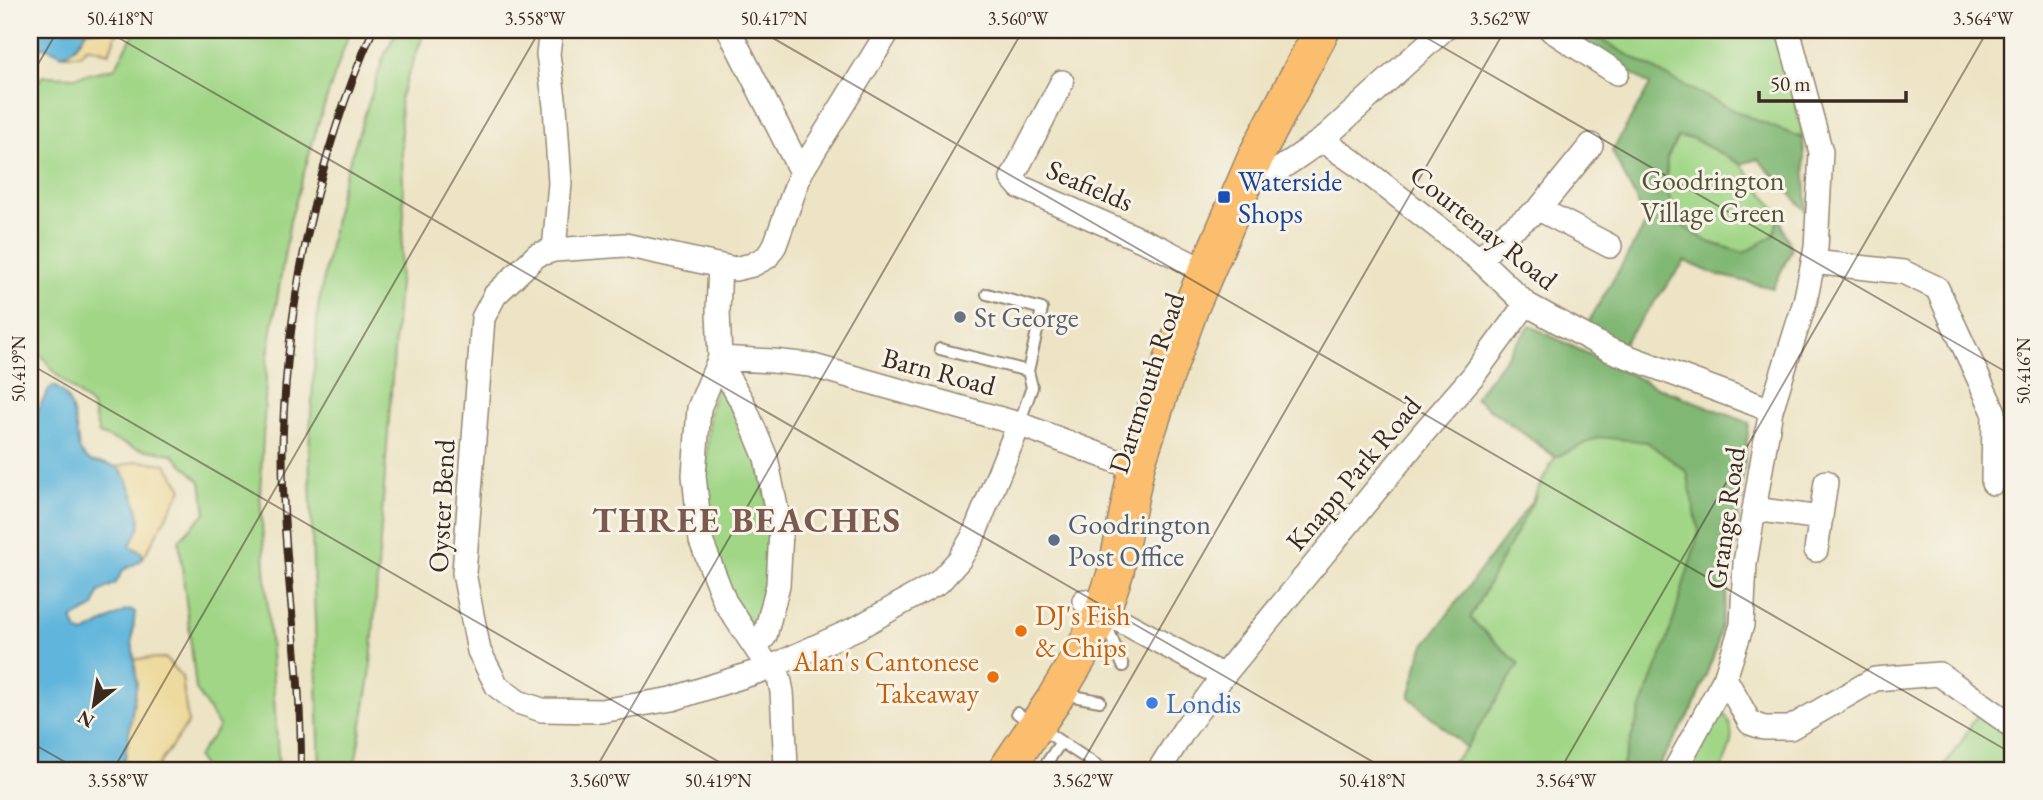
<svg xmlns="http://www.w3.org/2000/svg" width="2043" height="800" viewBox="0 0 2043 800" font-family="'EB Garamond',serif">
<rect width="100%" height="100%" fill="#f7f3e8"/>
<filter id="ink" filterUnits="userSpaceOnUse"><feTurbulence type="fractalNoise" baseFrequency=".0143" numOctaves="2"/><feDisplacementMap in="SourceGraphic" scale="14" xChannelSelector="R" yChannelSelector="G"/><feConvolveMatrix kernelMatrix="1 2 1 2 8 2 1 2 1" color-interpolation-filters="sRGB"/></filter>
<filter id="wash" filterUnits="userSpaceOnUse"><feTurbulence type="fractalNoise" baseFrequency=".00686" numOctaves="4" result="noise"/><feDisplacementMap in="SourceGraphic" scale="28" xChannelSelector="R" yChannelSelector="G"/><feGaussianBlur stdDeviation="1.57" result="paint"/><feColorMatrix in="noise" values="0 0 0 0 0 0 0 0 0 0 0 0 0 0 0 0 0 1.4 0 .05"/><feComposite in="paint" operator="in"/></filter>
<g filter="url(#wash)">
<rect width="100%" height="100%" fill="#ede4c5"/>
<path fill="#a0d686" stroke="#6e8052" stroke-width="2" d="M136 30H350L318 124 290 221 267 361 260 494 279 770H205L197 757 219 727 196 689 179 540 206 512 201 482 172 454 135 448 99 434 92 406 56 374 30 340V90L43 76 75 77 115 68Z
M397 30H425L400 98 404 215 370 677 354 770H320L309 448 318 308 341 187 384 56Z
M1583 30H1770L1774 34 1790 78 1803 138C1725 112 1655 69 1583 30Z
M1677 137 1692 138 1741 164 1779 214 1774 235 1744 253 1708 242 1676 221 1666 185 1667 158Z
M1530 326 1654 386 1749 423 1732 567 1716 649 1693 708 1656 770H1445L1466 748 1469 618 1555 457 1475 398Z
M718 381 757 451 772 527 769 590 757 629 752 628 728 590 704 516 709 414Z
M1725 715C1738 734 1729 751 1721 770H1689L1715 717Z
M1977 715 2013 741V770H1940L1955 752Z"/>
<path fill="#80b773" stroke="#5e7048" stroke-width="2" d="M1563 30H1583C1655 69 1725 112 1803 138L1807 212 1758 159 1741 164 1692 138 1678 137 1667 158 1666 185 1676 221 1708 242 1744 253 1774 235 1779 214 1783 229 1792 249 1773 288 1714 274 1685 261 1620 348 1585 328 1647 222 1612 151 1650 85Z
M1530 326 1654 386 1749 423 1732 567 1716 649 1693 708 1656 770H1621L1640 711 1667 641 1699 532 1687 472 1647 442 1599 437 1556 457 1475 398Z
M1537 494 1470 618 1519 664 1466 748 1409 697 1422 649Z"/>
<path fill="#eeda9e" stroke="#94825e" stroke-width="2" d="M87 30H118L109 53 87 47 80 55H62C74 51 81 40 87 30Z
M137 461 166 464 182 489 143 558 141 552 129 546 140 527V518L117 467Z
M165 658 182 677 188 723 155 770H116L121 766 125 757 137 682 133 659Z"/>
<path fill="#5eb5db" stroke="#4c707c" stroke-width="2" d="M30 30H87C81 40 74 51 62 55 52 49 41 44 30 50Z
M53 386C75 394 76 430 79 449 91 469 100 459 116 467 128 473 142 514 139 527 138 534 132 540 130 546L141 552 143 558 139 562 123 570 116 583 99 592 94 607 72 619 77 631 83 634 125 611 132 610 135 612 132 641 137 682 125 757 121 766 116 770H30V419L35 415 49 389Z"/>
</g>
<g filter="url(#ink)">
<g fill="none" stroke-linecap="round" stroke-linejoin="round">
<g stroke="#948772" stroke-width="14">
<path id="service" d="M987 294 1042 309 1028 371 1032 387 1019 424
M940 349 1028 371
M1105 621 1123 666
M1062 694 1100 701
M1017 713 1104 770
M1042 770 1061 742"/>
</g>
<g stroke="#948772" stroke-width="26">
<path id="minor" d="M551 30 548 54 555 106 560 183 554 250
M729 30 801 172
M889 30 801 172 775 245 767 257 752 265 735 269 625 245 554 250 537 255 495 295 483 318 464 573 479 651 497 686 518 702 542 710 601 711 672 699 769 668 859 627 939 582 959 560 973 537 1019 424
M1551 30 1617 73
M1788 30 1821 152 1816 248 1805 302 1771 410 1745 563 1742 625 1725 678 1750 723 1764 728H1790L1875 679 1939 674 2013 726
M1062 82 1012 178 1020 187 1160 248 1207 272
M1322 140 1358 165 1480 260 1526 304 1610 350 1771 410
M1274 173 1322 140 1443 30
M1539 209 1610 246
M1480 260 1502 236 1539 209 1591 145
M1813 262 1903 272 1937 288 1994 412 1993 483
M720 266 718 311 720 358 699 408 694 475 701 541 725 602 769 668 779 677 782 692 786 765 783 770
M720 358 773 361 810 365 1019 424 1119 462 1137 464
M719 363 743 403 766 458 781 532 778 585 765 636 755 647
M1754 509 1821 518
M1816 550 1826 482
M1084 601 1223 676
M1159 770 1184 730 1223 676 1424 432 1473 376 1526 304
M1675 770 1725 678"/>
</g>
<g stroke="#948772" stroke-width="38">
<path id="primary" d="M1006 770 1053 701 1084 649 1102 612 1116 571 1137 464 1164 382 1191 307 1257 154 1322 30"/>
</g>
<use href="#service" stroke="#fff" stroke-width="10"/>
<use href="#minor" stroke="#fff" stroke-width="23"/>
<use href="#primary" stroke="#fbbd6e" stroke-width="35"/>
<g stroke="#3b2a1e" stroke-width="8">
<path id="rail" d="M301 770C302 657 279 544 283 431 288 294 318 155 373 30"/>
</g>
<use href="#rail" stroke="#f7f3e8" stroke-width="5" stroke-dasharray="16" stroke-linecap="butt"/>
</g>
</g>
<path fill="none" stroke="#3b2a1e" stroke-width="2" stroke-opacity="0.45" d="M105 30 1387 770M759 30 2013 754M1413 30 2013 376M30 78 58 30M30 364 733 770M30 742 79 770M113 770 540 30M595 770 1023 30M1078 770 1505 30M1560 770 1988 30"/>
<rect fill="#1a4fb4" stroke="#f7f3e8" stroke-width="2.5" x="1217" y="190" width="14" height="14" rx="3.5"/>
<circle fill="#6b7280" stroke="#f7f3e8" stroke-width="2.5" cx="960" cy="317" r="7"/>
<circle fill="#5c6f8a" stroke="#f7f3e8" stroke-width="2.5" cx="1054" cy="540" r="7"/>
<g fill="#e8710a" stroke="#f7f3e8" stroke-width="2.5">
<circle cx="1021" cy="631" r="7"/>
<circle cx="993" cy="677" r="7"/>
</g>
<circle fill="#3f7fe0" stroke="#f7f3e8" stroke-width="2.5" cx="1152" cy="703" r="7"/>
<g text-anchor="middle" stroke-width="6" stroke-linejoin="round" paint-order="stroke">
<g font-size="28" fill="#545538" stroke="#f7f3e8">
<text x="1713" y="190">Goodrington<tspan x="1713" dy="32">Village Green</tspan></text>
</g>
<g font-size="28" fill="#164399" stroke="#f7f3e8" text-anchor="start">
<text x="1238" y="191">Waterside<tspan x="1238" dy="32">Shops</tspan></text>
</g>
<g font-size="28" fill="#3b2a1e" stroke="#f7f3e8">
<text transform="translate(1090 185) rotate(23)" y="10">Seafields</text>
<text transform="translate(1484 227) rotate(39)" y="10">Courtenay Road</text>
<text transform="translate(939 371) rotate(15)" y="10">Barn Road</text>
<text transform="translate(1146 383) rotate(-72)" y="10">Dartmouth Road</text>
<text transform="translate(1353 473) rotate(-50)" y="10">Knapp Park Road</text>
<text transform="translate(441 506) rotate(-87)" y="10">Oyster Bend</text>
<text transform="translate(1725 518) rotate(-82)" y="10">Grange Road</text>
</g>
<g font-size="28" fill="#5b616d" stroke="#f7f3e8" text-anchor="start">
<text x="974" y="327">St George</text>
</g>
<g font-size="28" fill="#4e5e75" stroke="#f7f3e8" text-anchor="start">
<text x="1068" y="534">Goodrington<tspan x="1068" dy="32">Post Office</tspan></text>
</g>
<g font-size="28" fill="#c56008" stroke="#f7f3e8" text-anchor="start">
<text x="1035" y="625">DJ's Fish<tspan x="1035" dy="32">&amp; Chips</tspan></text>
<text x="979" y="671" text-anchor="end">Alan's Cantonese<tspan x="979" dy="32">Takeaway</tspan></text>
</g>
<g font-size="28" fill="#366cbe" stroke="#f7f3e8" text-anchor="start">
<text x="1166" y="713">Londis</text>
</g>
<g font-size="35" font-weight="bold" letter-spacing="2" fill="#7b594e" stroke="#f7f3e8">
<text x="747" y="532">THREE BEACHES</text>
</g>
</g>
<rect width="2043" height="800" fill="none" stroke="#f7f3e8" stroke-width="77"/>
<g transform="translate(94 705) rotate(210)" stroke="#f7f3e8" stroke-width="5" paint-order="stroke">
<path d="M0-5L12 26L0 18L-12 26Z" fill="#3b2a1e"/>
<text y="-10" font-size="19" font-weight="bold" text-anchor="middle" fill="#3b2a1e">N</text>
</g>
<path d="M1759 91v10h147v-10" fill="none" stroke="#3b2a1e" stroke-width="3.5"/>
<text x="1770" y="91" font-size="21" fill="#3b2a1e" stroke="#f7f3e8" stroke-width="5" paint-order="stroke">50 m</text>
<rect x="38" y="38" width="1966" height="724" fill="none" stroke="#3b2a1e" stroke-width="2.5"/>
<g font-size="18" text-anchor="middle" fill="#3b2a1e">
<text x="120" y="25">50.418°N</text>
<text x="535" y="25">3.558°W</text>
<text x="774" y="25">50.417°N</text>
<text x="1018" y="25">3.560°W</text>
<text x="1500" y="25">3.562°W</text>
<text x="1983" y="25">3.564°W</text>
<text transform="translate(19 369) rotate(-90)" y="6">50.419°N</text>
<text transform="translate(2024 371) rotate(-90)" y="6">50.416°N</text>
<text x="118" y="787">3.558°W</text>
<text x="600" y="787">3.560°W</text>
<text x="718" y="787">50.419°N</text>
<text x="1083" y="787">3.562°W</text>
<text x="1372" y="787">50.418°N</text>
<text x="1566" y="787">3.564°W</text>
</g>
</svg>
